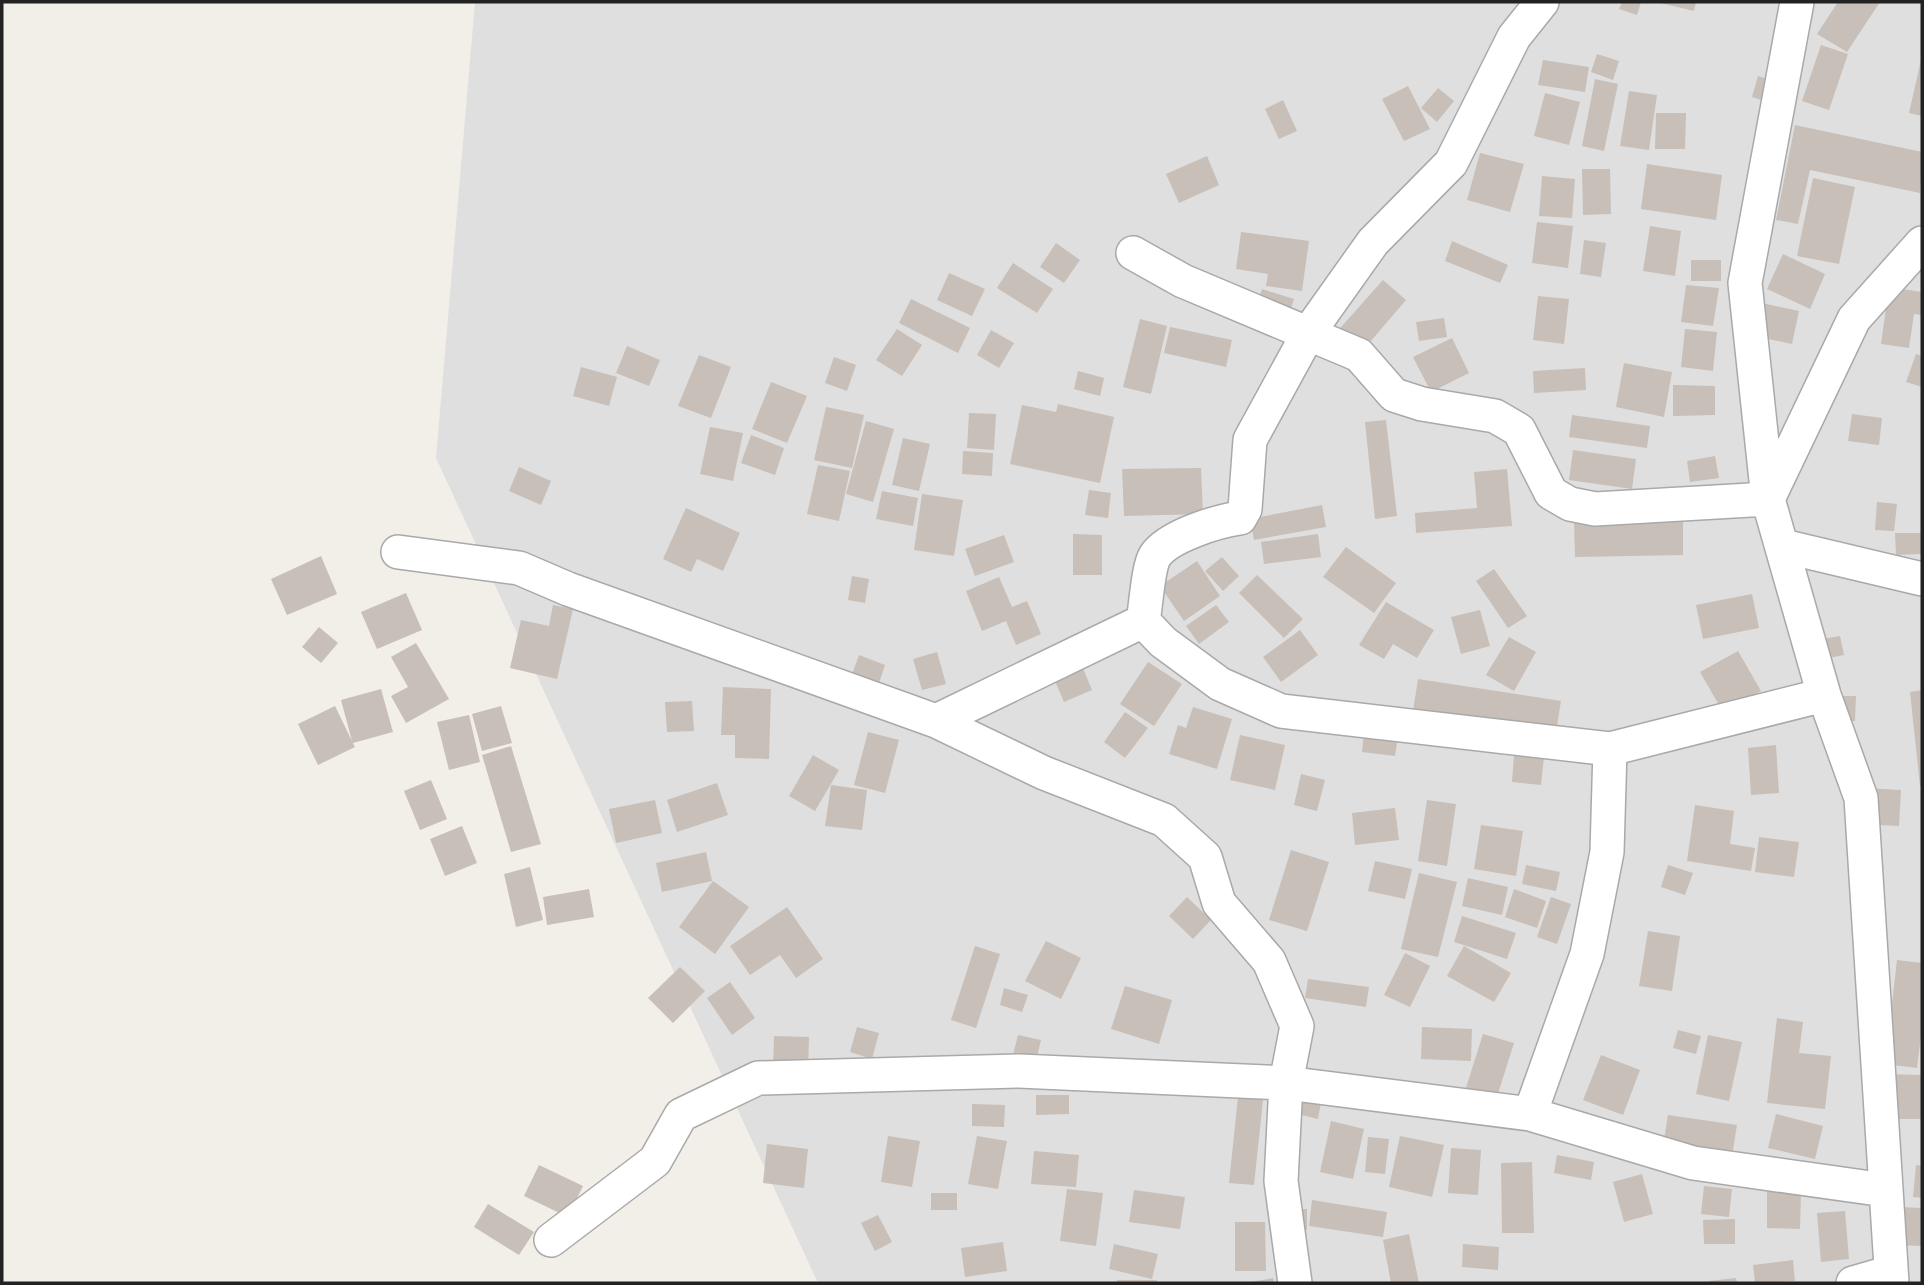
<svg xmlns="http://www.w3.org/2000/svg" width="1924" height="1285" viewBox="0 0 1924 1285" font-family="'Open Sans',sans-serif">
<rect width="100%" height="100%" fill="#f2efe9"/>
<path fill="#e0dfdf" d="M475 2H1922V1283H818L436 458Z"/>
<path fill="#c7bfb8" d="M1622 2H1641L1637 15 1619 9Z
M1656 2H1696L1694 11Z
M1838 2H1880L1847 52 1817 34Z
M1821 45 1848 54 1829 110 1802 101Z
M1597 54 1619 61 1613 80 1591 72Z
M1543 60 1589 67 1585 92 1538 85Z
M1921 60H1922V116L1909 113Z
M1758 76 1796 88 1790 109 1752 97Z
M1595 79 1618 84 1604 151 1582 146Z
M1408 86 1430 129 1404 141 1382 99Z
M1438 88 1454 101 1437 122 1421 108Z
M1629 91 1657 95 1649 150 1620 146Z
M1545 93 1580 102 1569 145 1534 136Z
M1283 100 1297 131 1279 139 1265 109Z
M1656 113H1686L1685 149H1655Z
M1795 125 1922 152 1920 193 1810 170 1798 224 1776 220Z
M1480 153 1524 164 1510 212 1467 200Z
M1207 156 1219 185 1179 203 1166 174Z
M1647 164 1722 175 1716 220 1641 209Z
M1582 169H1610L1611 214 1583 215Z
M1542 176 1575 179 1572 218 1539 216Z
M1813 178 1855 187 1839 264 1797 256Z
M1537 222 1573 226 1568 268 1532 263Z
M1650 226 1681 231 1675 276 1643 271Z
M1241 232 1309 241 1302 291 1266 286 1268 274 1236 269Z
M1584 240 1606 243 1601 277 1580 274Z
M1452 241 1508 265 1500 283 1445 261Z
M1056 243 1080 260 1064 283 1040 267Z
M1783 254 1825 274 1810 309 1767 289Z
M1691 260H1721V281H1691Z
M1013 263 1053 289 1037 313 997 288Z
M949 273 985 289 972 316 937 300Z
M1383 280 1406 300 1358 356 1334 335Z
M1686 285 1719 288 1713 326 1681 322Z
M1889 287 1922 292V315L1914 314 1909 348 1881 344Z
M1262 289 1294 299 1287 320 1255 310Z
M1538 296 1569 299 1564 344 1533 340Z
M911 299 970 328 958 353 899 323Z
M1762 303 1799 311 1792 344 1755 336Z
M1444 318 1447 337 1419 341 1416 322Z
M1140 319 1167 326 1151 394 1123 387Z
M1170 327 1232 340 1226 367 1164 353Z
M897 329 922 345 902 376 876 360Z
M1685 329 1717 332 1713 371 1681 367Z
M991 330 1014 343 999 368 977 355Z
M1452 338 1469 373 1431 392 1413 357Z
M627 346 660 360 649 386 616 373Z
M1916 354 1922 356V387L1906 382Z
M699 355 731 367 711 418 678 406Z
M834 357 856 365 847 391 825 383Z
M1624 363 1672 372 1664 417 1616 407Z
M581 367 617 377 609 406 573 396Z
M1585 368 1586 390 1534 393 1533 371Z
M1078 371 1104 378 1100 396 1074 389Z
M771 382 807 396 787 443 752 429Z
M1673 385 1715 386V415L1673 416Z
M1058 404 1114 417 1100 483 1010 464 1022 405 1056 412Z
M826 407 864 415 852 468 814 460Z
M969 413 996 414 994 450 967 448Z
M1852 414 1882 418 1879 445 1848 441Z
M1572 415 1650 426 1647 448 1569 437Z
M1386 420 1397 516 1375 519 1365 422Z
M866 421 894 429 873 502 846 494Z
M710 427 743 433 733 481 700 474Z
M751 435 784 448 775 475 741 463Z
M903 438 930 444 919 491 892 485Z
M1573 450 1636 459 1632 489 1569 480Z
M963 451 993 453 992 476 962 474Z
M1715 456 1719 478 1690 482 1687 461Z
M818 465 850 471 839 521 807 514Z
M519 467 551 481 541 505 509 491Z
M1201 468 1203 514 1124 516 1122 469Z
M1507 469 1512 526 1416 533 1415 513 1477 508 1474 472Z
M1089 490 1111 493 1108 518 1085 515Z
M882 491 918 498 913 526 876 519Z
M922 494 963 500 954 556 914 550Z
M1877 502 1897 504 1894 531 1875 530Z
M1322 505 1326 527 1254 540 1250 519Z
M686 508 740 533 723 571 697 559 691 572 663 559Z
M1683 522V555L1575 557 1574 523Z
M1895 533H1922V554L1896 555Z
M1073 534 1102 535V575H1073Z
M1318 534 1321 557 1264 564 1261 542Z
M1004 535 1014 562 975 576 965 549Z
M1346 547 1396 583 1374 613 1323 577Z
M321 556 337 594 287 615 271 579Z
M1222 557 1239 576 1223 591 1205 571Z
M1197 561 1220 596 1184 621 1160 586Z
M1494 569 1527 616 1508 628 1476 581Z
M1257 575 1303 619 1284 638 1239 593Z
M852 576 869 579 865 603 848 600Z
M999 577 1012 607 1027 601 1041 634 1016 645 1006 621 982 631 966 591Z
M406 593 422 630 377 649 361 612Z
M1752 594 1759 628 1703 639 1696 605Z
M1386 602 1434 630 1417 658 1393 644 1384 659 1359 645Z
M553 605 573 609 557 679 510 668 521 620 549 626Z
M1216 605 1229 622 1199 644 1186 626Z
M1480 610 1490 646 1461 654 1451 617Z
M319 627 338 643 321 663 302 647Z
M1300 630 1318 655 1281 682 1263 657Z
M1840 636 1844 655 1819 660 1816 640Z
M1509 637 1536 652 1514 691 1486 675Z
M416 643 449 699 406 723 391 696 408 687 391 657Z
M1738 651 1761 691 1723 712 1700 672Z
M937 652 946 684 922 690 913 659Z
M1077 654 1092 690 1064 702 1048 665Z
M859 655 885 665 877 689 850 680Z
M1148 662 1182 684 1154 726 1120 704Z
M1418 679 1561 701 1556 732 1413 711Z
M723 687 771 689 769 759 735 758V735H721Z
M381 689 393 732 353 743 355 747 318 765 298 724 335 706 352 741 341 700Z
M1922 690V786H1920L1910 692Z
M1832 696H1856L1855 721H1831Z
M692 701 694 731 667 732 665 702Z
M501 706 512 743 482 751 472 714Z
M1193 707 1232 719 1217 769 1169 754 1178 725 1186 728Z
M1125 712 1148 728 1125 758 1104 742Z
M469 715 480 762 449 770 437 722Z
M868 732 899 740 885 793 854 785Z
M1364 732 1398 736 1395 756 1362 752Z
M1240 735 1285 745 1275 790 1230 780Z
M1776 745 1779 793 1751 795 1748 748Z
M511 746 541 844 511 852 482 755Z
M1514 754 1544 757 1541 785 1512 782Z
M813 755 839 770 815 811 789 796Z
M1301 774 1325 780 1317 811 1294 805Z
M431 780 447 819 420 830 404 791Z
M717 783 728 815 677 832 667 800Z
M831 785 867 790 862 830 825 826Z
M1865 788 1901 790 1899 826 1863 824Z
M655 800 662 833 616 843 609 809Z
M1427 800 1456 804 1447 866 1418 861Z
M1695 805 1734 811 1730 844 1755 848 1751 871 1687 861Z
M1395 808 1399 840 1355 845 1352 813Z
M1481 825 1523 831 1516 876 1474 869Z
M462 826 477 863 445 876 430 839Z
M1759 837 1799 842 1794 877 1755 872Z
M1291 850 1329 862 1307 931 1269 920Z
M706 852 712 881 662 892 656 863Z
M1375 861 1412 869 1405 899 1368 891Z
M1526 865 1560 872 1556 891 1522 884Z
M1668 865 1693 873 1685 895 1661 887Z
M530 867 543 920 516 927 504 874Z
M1419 873 1457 882 1438 957 1401 949Z
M1468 878 1508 887 1502 915 1462 906Z
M713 881 749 907 715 954 679 927Z
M589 889 594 917 547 925 543 897Z
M1514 889 1546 901 1537 928 1505 917Z
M1187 897 1211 920 1193 939 1169 916Z
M1551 897 1571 904 1557 944 1537 937Z
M787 907 823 959 796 978 780 955 750 975 730 946Z
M1462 916 1516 933 1507 959 1454 942Z
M1648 931 1680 936 1672 991 1639 986Z
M1046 941 1081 958 1061 999 1025 981Z
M975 946 1000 954 976 1028 951 1020Z
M1464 946 1511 973 1494 1002 1447 976Z
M1405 953 1430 966 1410 1007 1384 995Z
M1897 960 1922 963V1027L1917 1068 1885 1064Z
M680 967 705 991 673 1023 648 998Z
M1308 979 1369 987 1366 1007 1305 998Z
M730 982 755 1018 732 1035 707 998Z
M1125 986 1172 1000 1159 1044 1111 1029Z
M1004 988 1028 995 1022 1012 1000 1005Z
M1777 1018 1803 1022 1799 1053 1831 1056 1825 1109 1767 1103Z
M857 1027 879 1033 872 1059 850 1052Z
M1422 1027 1472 1029 1471 1061 1421 1059Z
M1678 1030 1701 1036 1696 1054 1673 1048Z
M1483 1034 1514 1043 1496 1100 1465 1091Z
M1018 1035 1041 1040 1036 1061 1013 1055Z
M1708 1035 1742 1042 1729 1101 1696 1094Z
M774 1036 809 1037 808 1072 773 1070Z
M1601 1055 1640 1070 1623 1115 1583 1100Z
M1885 1074 1921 1075V1119H1884Z
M1036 1095H1069V1114L1036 1115Z
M1292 1095 1321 1102 1318 1119 1289 1112Z
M1238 1097 1263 1100 1254 1185 1229 1183Z
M972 1104 1005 1105 1004 1127 972 1126Z
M1776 1114 1823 1126 1815 1159 1768 1148Z
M1668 1115 1737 1125 1732 1156 1663 1146Z
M1331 1121 1364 1129 1353 1179 1320 1172Z
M888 1136 920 1141 912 1187 881 1182Z
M977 1136 1007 1141 998 1189 968 1184Z
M1400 1136 1444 1145 1432 1197 1389 1187Z
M1368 1137 1389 1139 1385 1174 1365 1172Z
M767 1144 808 1149 804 1188 763 1183Z
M1451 1148 1481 1150 1478 1195 1448 1193Z
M1034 1151 1079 1155 1076 1187 1031 1184Z
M1557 1155 1594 1162 1591 1180 1554 1173Z
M1532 1162 1534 1233H1502L1501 1163Z
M539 1165 583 1186 568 1217 524 1196Z
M1916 1165 1922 1166V1198L1913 1197Z
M1642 1174 1653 1214 1624 1222 1613 1182Z
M1704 1186 1732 1189 1729 1217 1701 1214Z
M1067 1189 1103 1193 1096 1246 1060 1241Z
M1134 1190 1185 1197 1180 1229 1129 1222Z
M1767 1191 1801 1192 1800 1229 1767 1228Z
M931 1193H957V1210H931Z
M1312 1200 1387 1212 1383 1237 1309 1226Z
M488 1204 534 1232 519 1255 474 1227Z
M1899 1207 1922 1208V1246L1897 1245Z
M1287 1209H1307V1230H1287Z
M1845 1211 1849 1259 1821 1262 1817 1213Z
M878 1215 892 1242 875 1251 861 1223Z
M1735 1219V1244H1704L1703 1220Z
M1235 1222H1265L1266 1271H1235Z
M1409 1234 1419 1283H1391L1383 1240Z
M1003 1242 1007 1271 965 1277 961 1248Z
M1114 1244 1158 1254 1152 1279 1109 1269Z
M1463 1244 1499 1247 1498 1270 1462 1267Z
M1793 1260 1795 1281 1755 1283 1753 1265Z
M1273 1278 1274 1283H1251V1282Z
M1736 1278 1737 1283H1709V1281Z
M1117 1280H1157V1283H1117Z"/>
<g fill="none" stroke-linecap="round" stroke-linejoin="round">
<g stroke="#a9a9a9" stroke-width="36">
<path id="minor" d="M1133 253 1183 281 1359 355 1394 395 1422 404 1495 416 1519 430 1551 493 1570 504 1595 509 1768 499 1745 283 1797 2
M1783 546 1922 579
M398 552 519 568 568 589 936 721 1044 773 1164 820 1205 857 1219 903 1269 961 1297 1026 1286 1083 1281 1181 1295 1283
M1143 621C1146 606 1148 567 1155 556 1168 536 1218 521 1240 518L1245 509 1250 440 1309 332 1373 242 1451 163 1514 37 1542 2
M1143 621 1163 642 1220 684 1281 711 1610 749 1824 695
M936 721 1143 621
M1530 1114 1587 954 1607 852 1610 749
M551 1240 655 1161 681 1115 758 1078 1019 1071 1286 1083 1530 1114 1693 1163 1885 1190
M1853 1283 1891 1272
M1892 1283 1861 798 1824 695 1768 499 1854 319 1922 243"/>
</g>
<use href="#minor" stroke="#fff" stroke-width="33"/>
</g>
<rect width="1924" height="1285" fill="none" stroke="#222222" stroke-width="7"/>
</svg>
